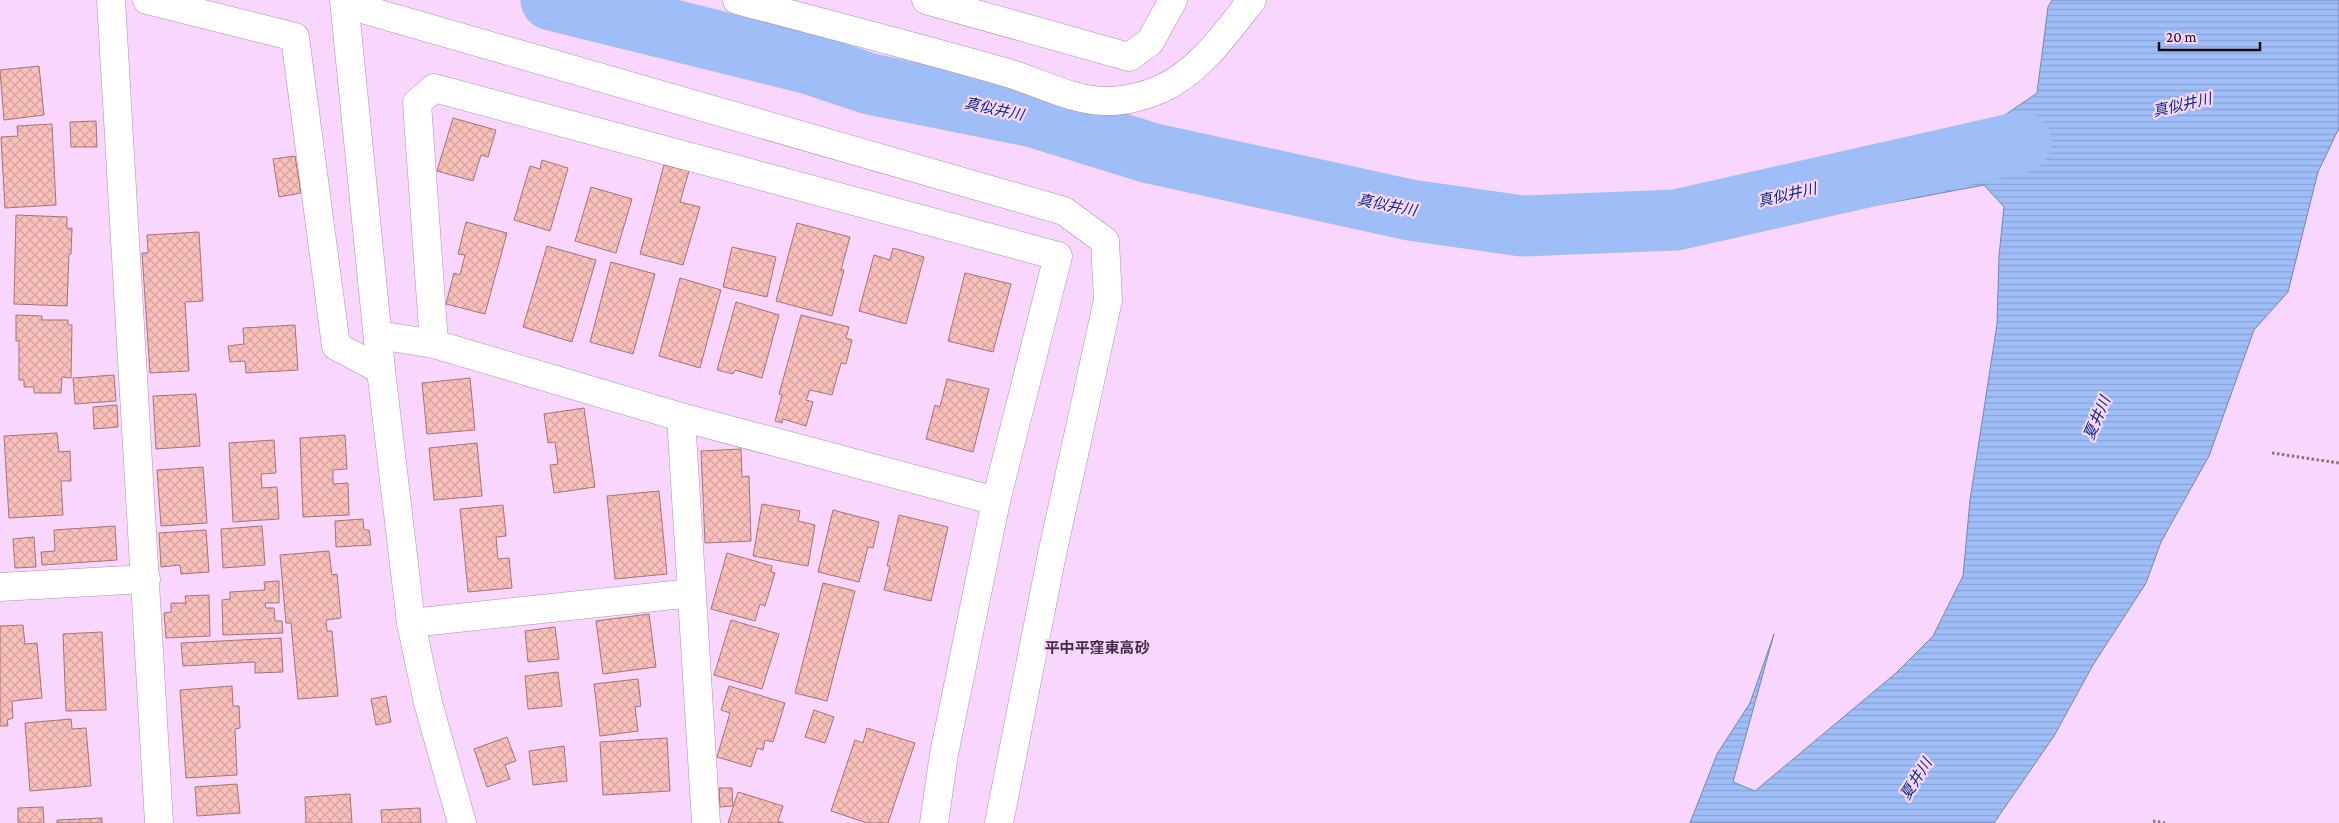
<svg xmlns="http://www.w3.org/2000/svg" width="2339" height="823" viewBox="0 0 2339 823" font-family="'Crimson Pro','Noto Sans JP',serif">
<defs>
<pattern id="water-rules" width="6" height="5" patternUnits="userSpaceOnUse" patternTransform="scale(1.25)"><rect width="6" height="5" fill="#9fbef8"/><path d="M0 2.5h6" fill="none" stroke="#88a2d4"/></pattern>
<pattern id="building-cross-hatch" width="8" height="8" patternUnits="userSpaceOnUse" patternTransform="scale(1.25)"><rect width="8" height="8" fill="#f9bfbb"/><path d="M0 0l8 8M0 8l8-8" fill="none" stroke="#d5a3a0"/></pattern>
</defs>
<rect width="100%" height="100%" fill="#f9d6fd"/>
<path fill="url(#water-rules)" stroke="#7588b4" d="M2052 0H2339V128L2318 172 2288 292 2254 330 2209 456 2161 542 2146 583 2093 665 2054 736 1994 823H1690L1717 754 1750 703 1774 634 1733 782 1755 791 1896 673 1933 636 1963 576 1970 500 1997 324 1999 256 2004 207 1984 185 1803 219 1759 223 1693 214 1761 205 1854 181 1933 164 2037 93 2048 7Z"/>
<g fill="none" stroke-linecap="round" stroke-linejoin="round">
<path stroke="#9fbef8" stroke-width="61" d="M551 0 810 64 870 84 1034 117 1150 153 1410 210 1522 226 1676 220 2021 142"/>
</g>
<path fill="url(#building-cross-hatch)" stroke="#a67471" d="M39 66 44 115 4 120 0 70Z
M453 118 496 130 488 157 481 155 473 181 437 171Z
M96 121 97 147H71L70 122Z
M52 124 56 205 5 208 1 137 18 136 17 126Z
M295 156 301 193 279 197 273 159Z
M542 160 568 168 550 231 514 220 530 166 540 169Z
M664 165 689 171 680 202 700 207 683 265 640 254Z
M591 187 632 199 616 253 575 241Z
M16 215 67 217V229L72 228 71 254H69L67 306 14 304Z
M466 222 507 233 485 314 446 304 454 273 460 275 465 255 458 254Z
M797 223 850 237 841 270H844L832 316 776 301Z
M199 232 203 301 185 302 189 371 150 373 142 253H148L147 235Z
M547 246 596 260 572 342 523 327Z
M732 247 776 257 767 297 723 287Z
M893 248 924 257 906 324 859 311 874 255 890 260Z
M611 262 655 274 633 354 590 342Z
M965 273 1011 284 993 352 948 341Z
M680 278 721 290 700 368 659 356Z
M736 302 779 315 762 378 735 370 733 374 717 370Z
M16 315 42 316V320H68V325H72L71 378 62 377 61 393H34V387H24V380H19V341H16Z
M801 315 849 327 846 338 852 340 846 364 841 363 832 395 810 390 806 400 813 402 806 426 783 419 782 423 775 421 782 395 779 394Z
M295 325 298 370 246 373 245 361 230 362 228 346 244 344 243 328Z
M114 375 116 401 75 404 73 378Z
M470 378 475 430 427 434 422 383Z
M947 379 989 389 973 452 926 439 935 405 940 407Z
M196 394 200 446 156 449 153 396Z
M117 405 118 427 94 429 93 407Z
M584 408 595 487 554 493 550 465 558 464 555 442 548 443 544 414Z
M57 433 59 452 70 451 71 481H61L63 515 9 518 4 436Z
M345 435 347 469 333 470V484L348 483 349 515 303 517 300 438Z
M274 440 276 473 261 474 262 488 277 487 279 519 233 522 229 443Z
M477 443 482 496 434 500 429 448Z
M741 449 742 477 749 476 751 541 705 543 701 451Z
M203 467 207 523 161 526 157 470Z
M659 491 667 574 615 579 607 496Z
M762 504 800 511 798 521 815 525 808 566 753 556Z
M503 505 506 536 496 537 498 559 509 558 512 588 468 592 460 509Z
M833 510 879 522 873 548 868 547 859 582 818 572Z
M899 515 948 527 931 601 884 590 890 566H887Z
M363 519 364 530H369L371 545 336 547 335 521Z
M115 526 117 560 42 565 41 552 55 551 54 530Z
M262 526 265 565 223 568 221 529Z
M206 530 209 572 181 574 180 565 161 567 159 533Z
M34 537 36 567 15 568 13 539Z
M329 551 332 575 337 574 341 618 326 620 327 631H332L338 696 298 699 291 623H286L280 555Z
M727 553 772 566 771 572 775 573 765 606 760 604 755 621 711 609Z
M279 581V603H265L266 608H274L275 621H282L283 633 223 635 222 600 230 599V592L265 590 264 582Z
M823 583 855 591 827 701 795 693Z
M209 595 210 636 166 638 164 613 171 612V603H186L185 596Z
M649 614 656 667 603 674 596 621Z
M731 620 779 634 762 689 714 675Z
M23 625 25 644 37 643 42 698 12 701 13 718 7 720 8 726H0V626Z
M555 627 559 659 528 662 525 631Z
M102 632 106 710 66 711 63 634Z
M281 638 283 672 255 673V662L183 666 181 643Z
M558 672 562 706 528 709 525 676Z
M638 679 641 706 635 707 638 731 600 736 594 684Z
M232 686 233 706H239L240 728 235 729 237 775 186 778 180 690Z
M729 686 785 703 773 742 765 740 763 750 757 748 751 767 717 757 730 713 721 710Z
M386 696 391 722 376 725 371 699Z
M814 710 834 717 825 743 805 737Z
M71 719 72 729 86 728 91 786 30 791 25 723Z
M867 728 915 743 888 823H867L831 811 855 740 863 743Z
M507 737 516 761 505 765 510 779 487 787 474 749Z
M667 738 670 791 603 795 600 742Z
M564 746 567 781 533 785 529 751Z
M237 784 240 813 197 816 195 787Z
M719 788H732L733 806 720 807Z
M738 792 783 806 778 821 784 823H728Z
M350 794 352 823H306L305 797Z
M43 807 44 823H18V808Z
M420 808 421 823H382L381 810Z
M102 818V823H57V820Z"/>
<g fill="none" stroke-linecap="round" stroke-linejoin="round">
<g stroke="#ae8eb2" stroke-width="29">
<path id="minor" d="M111 0 159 823
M147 0 295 37 336 346 381 370
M737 0C827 24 918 47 1008 73 1041 83 1070 100 1105 101 1122 102 1145 96 1161 89 1200 71 1226 33 1252 0
M926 0 1129 57 1150 42 1173 0
M345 4 1064 211 1105 241 1108 300 1051 559 999 823
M378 335 434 344 681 417 996 501
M434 344 417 103 434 88 1058 256 996 501 944 754 934 823
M681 417 706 823
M0 587 146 579
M411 623 692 593"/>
</g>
<g stroke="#ae8eb2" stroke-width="29">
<path id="tertiary" d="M344 0 381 370 411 623 428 703 462 823"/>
</g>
<path stroke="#866f89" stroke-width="3" stroke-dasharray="2.5 2.5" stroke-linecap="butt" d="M2272 453 2339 463
M2153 821 2165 823"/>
<use href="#minor" stroke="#fff" stroke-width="28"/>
<use href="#tertiary" stroke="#fff" stroke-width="28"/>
</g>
<g text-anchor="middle" stroke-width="4.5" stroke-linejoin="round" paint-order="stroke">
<g font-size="15" font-style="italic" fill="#072d7d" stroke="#f9d6fd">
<text transform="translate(2182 105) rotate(-13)" y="5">真似井川</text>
<text transform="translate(994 109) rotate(12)" y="5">真似井川</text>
<text transform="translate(1787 195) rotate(-13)" y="5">真似井川</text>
<text transform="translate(1387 205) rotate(11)" y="5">真似井川</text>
<text transform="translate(2097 418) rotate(-67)" y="5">夏井川</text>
<text transform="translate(1916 779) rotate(-58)" y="5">夏井川</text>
</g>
<g font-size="15" font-weight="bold" fill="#452a49" stroke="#f9d6fd">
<text x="1097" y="653">平中平窪東高砂</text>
</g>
</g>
<path d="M2159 42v8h101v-8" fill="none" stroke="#140916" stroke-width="2.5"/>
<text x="2166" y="42" font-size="15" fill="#140916" stroke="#f9d6fd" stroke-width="4" paint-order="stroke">20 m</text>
</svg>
